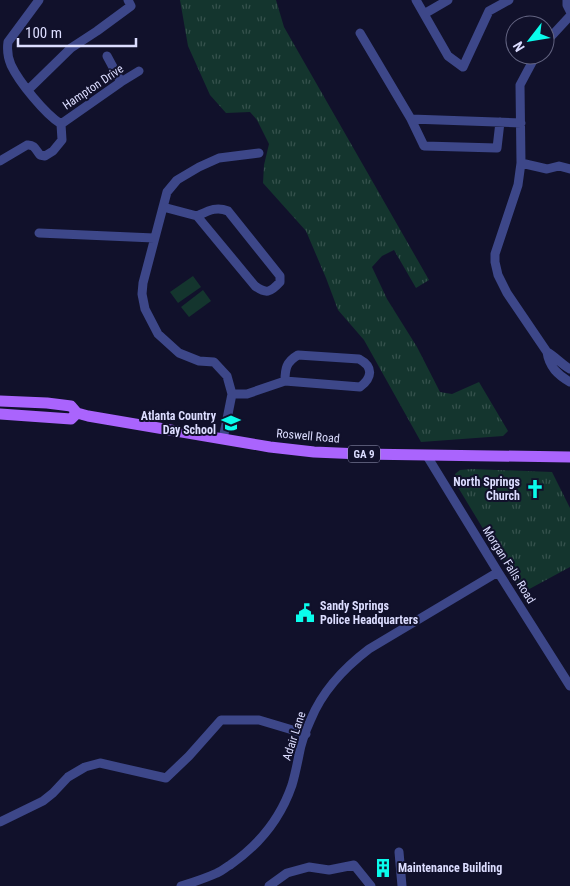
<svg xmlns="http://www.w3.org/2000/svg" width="570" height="886" viewBox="0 0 570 886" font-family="'Roboto Condensed',sans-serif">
<defs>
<pattern id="grass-tufts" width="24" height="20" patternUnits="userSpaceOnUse" patternTransform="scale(1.25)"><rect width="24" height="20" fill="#14352e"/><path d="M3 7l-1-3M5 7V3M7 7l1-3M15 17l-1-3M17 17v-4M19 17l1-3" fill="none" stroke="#36524d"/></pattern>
</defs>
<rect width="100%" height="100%" fill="#11112b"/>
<path fill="url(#grass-tufts)" d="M180 0H276L284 27 429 280 416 288 394 250 382 256 372 267 387 299 417 347 440 392 452 394 479 382 508 431 503 436 421 442 364 340 338 310 326 278 306 231 263 183 264 165 269 144 257 120 250 112 226 113 210 95 188 46Z
M472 469 552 472 570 508V567L522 593 456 484 455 474 460 470Z"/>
<path fill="#14352e" d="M193 276 201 287 178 303 170 292Z
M203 290 211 301 189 317 181 307Z"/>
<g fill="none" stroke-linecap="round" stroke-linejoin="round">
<path stroke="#3d4789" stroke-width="9" d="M39 0 8 42C7 49 8 58 11 65 19 82 45 114 61 124
M416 0 448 56 463 67 489 11 509 0
M567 0V5L570 11
M424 14 448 0
M360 33 411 119 424 146 497 148 500 122
M545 43 570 16
M536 55 520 85 521 163 518 185 495 254V262L498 275 507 293 547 352C549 367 558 375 570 382
M107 56 121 82
M28 90 71 48 97 31 131 6 128 0
M411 119 521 123
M0 161 27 145C34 144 36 150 40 155L45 156 53 151 62 140 61 124 121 82 139 71
M521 163 547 169 559 166 570 169
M163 207 197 216 255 286C266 294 270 293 280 282V276L228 211C216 206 208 211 197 216
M39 233 154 238
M547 352C556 357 561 364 570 369
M232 394H247L285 381 360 387C372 378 374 367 359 359L298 355C286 362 285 369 285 381
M223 439 232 394 227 376 214 362 199 361 179 353 158 334 145 309 142 294 143 283 167 192 177 180 199 167 219 158 259 153
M427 456 498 572 570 686
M0 822 43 801 53 793 68 777 85 767 100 763 166 778 189 756 221 720H259L306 734
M399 852 402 886
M181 886C194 882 206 878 217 873 222 871 226 867 230 865 259 845 281 817 292 785 295 775 297 765 299 755 301 743 306 730 311 719 323 690 344 668 369 649L498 572
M269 886 287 873 309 867 329 870 354 865 371 886"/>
<path stroke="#aa64fd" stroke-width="11" d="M0 401 47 403 71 406 77 413 88 416 270 447 314 452 361 454 570 457
M0 414 71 419 77 413"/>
</g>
<defs>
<g id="school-bare" transform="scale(1.5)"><path d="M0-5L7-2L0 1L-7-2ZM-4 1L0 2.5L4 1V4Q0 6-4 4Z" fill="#0afcec" stroke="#11112b" stroke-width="2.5" paint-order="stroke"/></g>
<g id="church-bare" transform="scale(1.5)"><path d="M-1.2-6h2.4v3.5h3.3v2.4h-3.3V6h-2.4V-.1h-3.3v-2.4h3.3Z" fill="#0afcec" stroke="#11112b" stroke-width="2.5" paint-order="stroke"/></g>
<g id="civic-bare" transform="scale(1.5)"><path d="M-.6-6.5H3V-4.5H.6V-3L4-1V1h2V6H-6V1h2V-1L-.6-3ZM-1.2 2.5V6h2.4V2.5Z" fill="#0afcec" stroke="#11112b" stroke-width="2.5" paint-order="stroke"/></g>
<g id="building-bare" transform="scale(1.5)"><path d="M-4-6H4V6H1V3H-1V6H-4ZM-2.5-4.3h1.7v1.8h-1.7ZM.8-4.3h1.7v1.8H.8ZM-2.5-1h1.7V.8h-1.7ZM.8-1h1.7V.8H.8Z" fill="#0afcec" stroke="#11112b" stroke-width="2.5" paint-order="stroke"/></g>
</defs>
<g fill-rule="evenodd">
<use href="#school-bare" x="231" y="423"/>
<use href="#church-bare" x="535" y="489"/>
<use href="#civic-bare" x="305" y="613"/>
<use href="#building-bare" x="383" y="868"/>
</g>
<g text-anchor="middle" stroke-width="4" stroke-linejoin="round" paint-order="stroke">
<rect fill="#11112b" stroke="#9fa0bf" stroke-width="1" x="348" y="445.5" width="32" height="17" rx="4"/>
<g font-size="11" font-weight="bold" fill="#dcddff">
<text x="364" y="458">GA 9</text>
</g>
<g font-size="12" fill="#dcddff" stroke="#11112b">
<text transform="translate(93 87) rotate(-34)" y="4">Hampton Drive</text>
<text transform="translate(308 436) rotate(5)" y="4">Roswell Road</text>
<text transform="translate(509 565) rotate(58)" y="4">Morgan Falls Road</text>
<text transform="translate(294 736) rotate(-72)" y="4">Adair Lane</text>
</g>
<g font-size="12" font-weight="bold" fill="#dcddff" stroke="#11112b" text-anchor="end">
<text x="216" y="420">Atlanta Country<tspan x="216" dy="14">Day School</tspan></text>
<text x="520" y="486">North Springs<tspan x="520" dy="14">Church</tspan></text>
<text x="320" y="610" text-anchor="start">Sandy Springs<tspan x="320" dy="14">Police Headquarters</tspan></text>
<text x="398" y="872" text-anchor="start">Maintenance Building</text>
</g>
</g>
<g transform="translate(530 40) rotate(239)"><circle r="24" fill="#11112b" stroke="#626380"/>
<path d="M0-4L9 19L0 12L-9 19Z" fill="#0afcec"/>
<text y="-8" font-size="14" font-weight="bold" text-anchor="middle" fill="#dcddff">N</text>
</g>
<path d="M18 38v8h118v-8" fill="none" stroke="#dcddff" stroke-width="2.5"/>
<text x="25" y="38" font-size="15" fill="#dcddff" stroke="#11112b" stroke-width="4" paint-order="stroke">100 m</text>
</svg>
